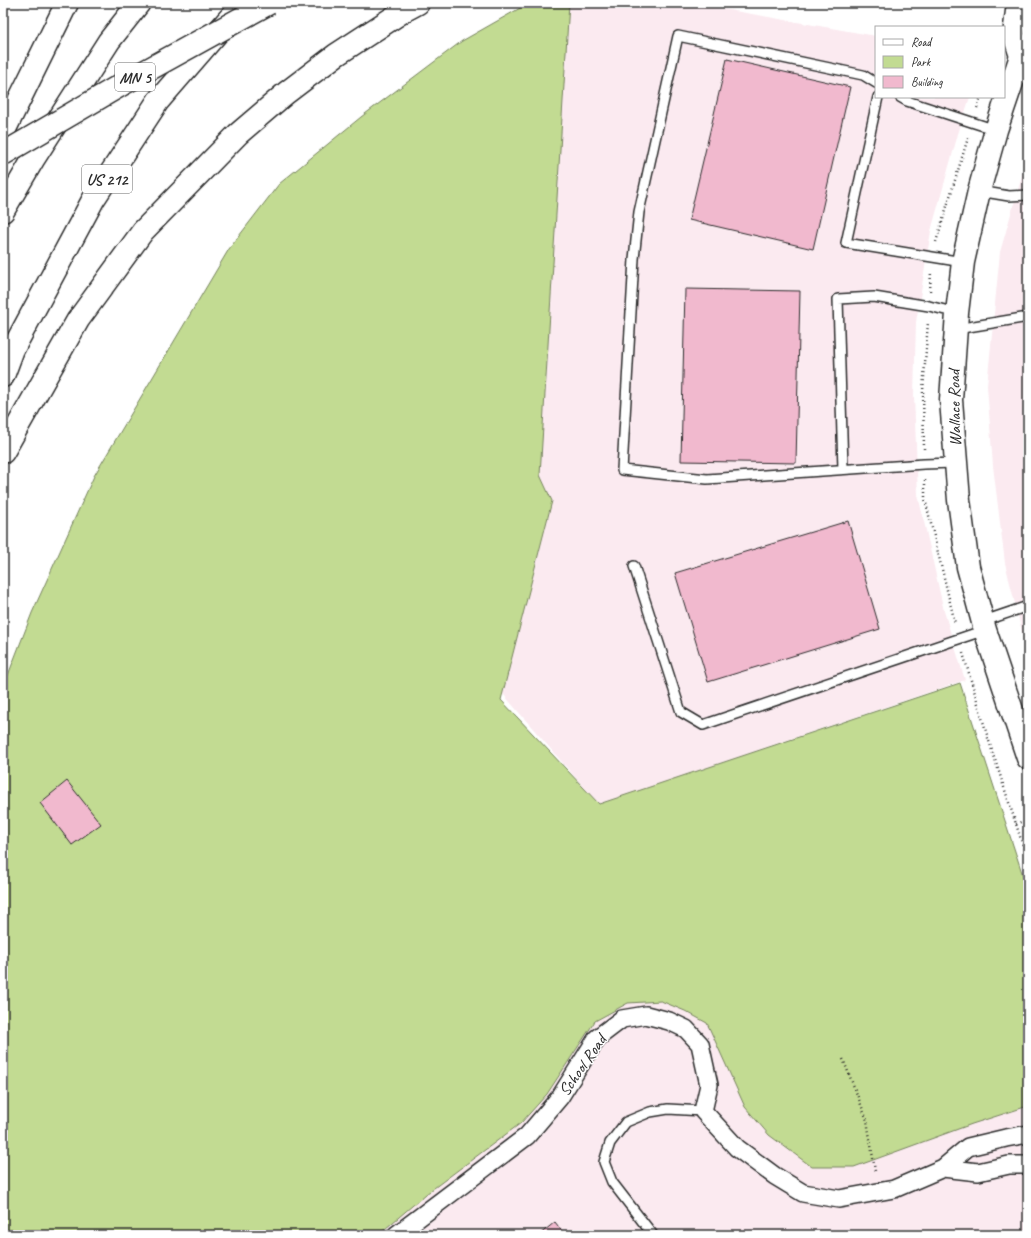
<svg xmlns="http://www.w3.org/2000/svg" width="1031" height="1238" viewBox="0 0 1031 1238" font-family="Caveat,sans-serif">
<rect width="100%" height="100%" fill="#fff"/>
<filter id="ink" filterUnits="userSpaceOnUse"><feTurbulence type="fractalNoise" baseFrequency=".025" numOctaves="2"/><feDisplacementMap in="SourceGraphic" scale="8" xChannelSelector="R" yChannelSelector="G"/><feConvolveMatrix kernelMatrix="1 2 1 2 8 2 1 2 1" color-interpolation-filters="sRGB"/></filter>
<g filter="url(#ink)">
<path fill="#fbeaf0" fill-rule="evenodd" d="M529 3H689L876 36V97H970L958 134 931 231 916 322 914 396 918 495 944 611 965 680 750 753 960 683 1028 891V1235H3V688L32 613 94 476 230 249 279 184 361 117 462 41ZM502 694H503L587 791 501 700Z
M1028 155V656L1005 563 993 466 987 386 1000 252Z"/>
<path fill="#c2db92" stroke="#76835e" d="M529 3H569L540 475 552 501 501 700 599 804 960 683 1028 891V1106L972 1124 854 1167H812L769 1135 745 1107 707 1023 685 1011 661 1001 628 1003 595 1021 547 1094 521 1123 426 1194 378 1235H3V688L32 613 94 476 229 249 279 184 361 117 462 41Z"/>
<path fill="#f1b9ce" stroke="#2b2b2b" d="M727 59 850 87 813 249 689 220Z
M685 289 800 291 796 463 681 461Z
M848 521 880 629 708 682 675 573Z
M67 781 101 824 72 845 40 803Z
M555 1222 565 1235H539Z"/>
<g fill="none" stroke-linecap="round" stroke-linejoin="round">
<g stroke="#2b2b2b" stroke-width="12">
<path id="service" d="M876 83 863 75 678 36 639 212 634 259 622 470 707 479 924 464 955 463
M878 97 846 243 963 262
M900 97 907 101 996 130
M979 191 1009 196 1028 195
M956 329 1028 317
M843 469 838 299 874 297 929 306 957 313
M634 566 681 712 703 725 985 630
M984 621 1028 606
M653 1235 612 1182 604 1162 610 1143 626 1122 650 1112 668 1109 703 1111"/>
</g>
<g stroke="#2b2b2b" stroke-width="20">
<path id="minor" d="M943 1168 978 1172 1009 1165H1028
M396 1235 527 1136 560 1097 597 1038 622 1019 646 1015 669 1021 686 1029 700 1044 709 1085 703 1111 737 1148 775 1176 803 1193 839 1199 894 1189 943 1168 968 1147 1006 1138 1028 1134"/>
</g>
<g stroke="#2b2b2b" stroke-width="25">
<path id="tertiary" d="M1018 3 1014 35 1021 56
M1028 46 1021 56 996 130 979 191 963 262 957 313 951 400 959 500 968 567 985 630 1028 758"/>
</g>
<g stroke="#2b2b2b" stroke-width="25">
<path id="motorway" d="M3 133 67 3
M3 211 34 158 109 41 139 3
M3 376 13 349 93 200 158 101 243 3
M3 452 78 320 143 231 238 134 286 93 336 55 405 10 418 3"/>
</g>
<path stroke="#2b2b2b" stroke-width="2.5" stroke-dasharray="1 3" stroke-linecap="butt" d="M977 108 981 97
M936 242 968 138
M930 291 931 272
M924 449 923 391 928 322
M925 480V499L955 623
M963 653 988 738 1028 861
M1016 824 1028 819
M843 1059 867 1120 875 1171"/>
<use href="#service" stroke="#fff" stroke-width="9"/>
<use href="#minor" stroke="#fff" stroke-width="17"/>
<use href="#tertiary" stroke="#fff" stroke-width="22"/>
<use href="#motorway" stroke="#fff" stroke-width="22"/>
<g stroke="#2b2b2b" stroke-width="25" stroke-linecap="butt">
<path id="motorway-bridge" d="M3 154 126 82 269 3"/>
</g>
<use href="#motorway-bridge" stroke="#fff" stroke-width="22"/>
</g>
</g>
<g text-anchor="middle" stroke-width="3" stroke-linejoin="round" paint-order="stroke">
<g fill="#fff" stroke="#6b6b6b" stroke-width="1">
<rect x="115" y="63" width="40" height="28" rx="3"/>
<rect x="82" y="165" width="50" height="28" rx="3"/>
</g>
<g font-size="16" font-weight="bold" fill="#2b2b2b">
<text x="135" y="83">MN 5</text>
<text x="107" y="185">US 212</text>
</g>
<g font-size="17" fill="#2b2b2b" stroke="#fff">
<text transform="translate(954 408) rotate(-91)" y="6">Wallace Road</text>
<text transform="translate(582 1065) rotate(-55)" y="6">School Road</text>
</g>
</g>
<rect width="1031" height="1238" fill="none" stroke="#fff" stroke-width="16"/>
<rect x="8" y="8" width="1015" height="1222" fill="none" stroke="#2b2b2b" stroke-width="1.5" filter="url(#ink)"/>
<rect x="875" y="26" width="130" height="72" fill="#ffffff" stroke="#aaaaaa"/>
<rect x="883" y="39" width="20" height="6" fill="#ffffff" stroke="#aaaaaa"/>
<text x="911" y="46" font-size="12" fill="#2b2b2b">Road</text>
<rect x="883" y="56" width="20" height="12" fill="#c2db92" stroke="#aaaaaa"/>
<text x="911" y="66" font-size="12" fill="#2b2b2b">Park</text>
<rect x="883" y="76" width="20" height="12" fill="#f1b9ce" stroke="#aaaaaa"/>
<text x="911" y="86" font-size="12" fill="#2b2b2b">Building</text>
</svg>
